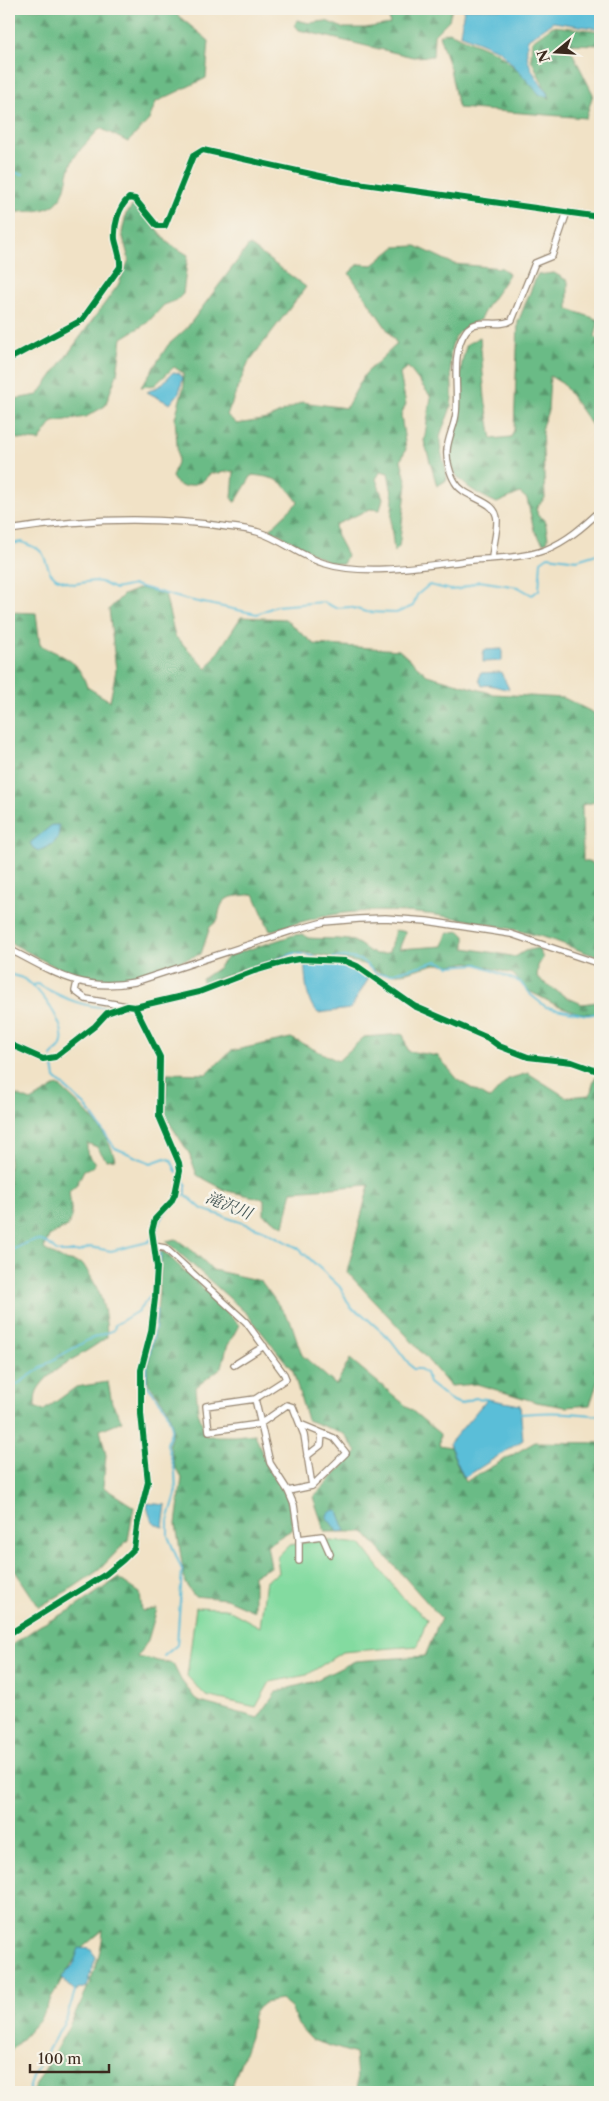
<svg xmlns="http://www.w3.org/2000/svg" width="609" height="2101" viewBox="0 0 609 2101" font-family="'Libre Caslon Text','Noto Serif JP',serif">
<defs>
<pattern id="forest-firs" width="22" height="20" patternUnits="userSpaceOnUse" patternTransform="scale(1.25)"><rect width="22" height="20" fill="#6abb86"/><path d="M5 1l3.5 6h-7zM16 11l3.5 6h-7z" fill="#58986d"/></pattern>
</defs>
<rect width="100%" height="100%" fill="#f7f3e8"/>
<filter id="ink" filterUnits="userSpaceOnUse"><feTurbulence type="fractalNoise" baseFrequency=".02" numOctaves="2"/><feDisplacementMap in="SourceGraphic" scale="10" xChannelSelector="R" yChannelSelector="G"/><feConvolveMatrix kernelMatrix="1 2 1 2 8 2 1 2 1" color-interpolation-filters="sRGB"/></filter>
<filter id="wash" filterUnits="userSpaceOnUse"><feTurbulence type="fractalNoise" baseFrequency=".0096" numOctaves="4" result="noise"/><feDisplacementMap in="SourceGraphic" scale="20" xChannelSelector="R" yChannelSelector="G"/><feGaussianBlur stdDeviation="1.12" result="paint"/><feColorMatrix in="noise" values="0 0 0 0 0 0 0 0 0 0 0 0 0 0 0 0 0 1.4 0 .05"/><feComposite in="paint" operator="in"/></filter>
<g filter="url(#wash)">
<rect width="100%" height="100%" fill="#f1e2c6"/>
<path fill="#83dba0" stroke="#5f825f" d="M321 1540 361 1544 401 1596 427 1619 418 1646 342 1652 307 1675 270 1682 256 1707 206 1696 187 1676 196 1607 225 1608 260 1627 266 1580 279 1573 277 1557 289 1545Z"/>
<path fill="url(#forest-firs)" stroke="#527252" d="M9 9H170L209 41 206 78 156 102 149 120 128 142 100 128C92 138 77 151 72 162 65 177 68 201 48 208 35 213 21 210 9 214Z
M369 9H452L449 20 434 35 433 56 413 57 299 30 295 25 297 20 309 23 326 21 343 28H365L390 24 388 11Z
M553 26 600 31V45L568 44 593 94 586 118 458 108 450 69 439 35 449 32 498 53 550 99 531 59 532 41Z
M135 203 168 243 188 255 183 294 177 300 164 305 147 323 122 338 117 374 105 406 86 417 53 422 39 441 10 438 9 442V400L38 395 118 285 129 260 122 233 126 214Z
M249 245 306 287 248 363 227 415 237 424 268 419 302 402 346 408 365 374 397 344 349 273 359 264 373 265 395 247 416 246 454 264 502 268 509 274C500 290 487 303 480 320 437 336 454 366 452 398 451 415 442 425 440 438 439 453 447 466 447 480L437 486 424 441 431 397 408 367 400 374 406 404 401 415 406 449 401 460 407 484 399 547 394 552 391 524 393 498 388 473 381 471 376 479 383 498 380 510 370 509 335 525 337 536 347 555 343 564 327 561 270 529 298 502C282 480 278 478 252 475L235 503 232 498 234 471 210 474 202 482 183 487 176 483 172 477 178 459 175 418 184 385 183 373 174 367 155 385 141 387 168 345 186 329Z
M554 273 568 281V309L599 320 595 337 600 339V437L563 384 550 376 548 411 542 426 545 498 536 508 538 516 545 520 548 538 547 542 543 543 534 530 527 499 520 493 497 503C475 493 446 478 449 449 450 438 458 428 459 416 461 392 458 367 467 344L480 337 485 398 492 439 511 437 514 430 518 322 537 275Z
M140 588 165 594 175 636 207 669 241 617 285 619 314 644 399 650 427 675 494 694 564 698 600 716V801L582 805 583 861 600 865V957C580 952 560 941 539 936 479 920 406 906 344 913 319 916 294 924 270 931L254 894C232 898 221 892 218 920L210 927 201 954C173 963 127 983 97 980 65 976 37 956 9 942V612L36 613 40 645C64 657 79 660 87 687L110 701 116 670 109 609 123 595Z
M395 930 406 932 399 949 443 946 447 933 460 931 465 936V948C482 951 498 953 515 957L525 951 538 948 543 958 538 966 537 978 566 997 582 1004 597 1002 600 999V1014L579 1013 554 1004 527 990 513 974 469 962 452 965 435 964 399 974 381 973 363 964 346 960 301 952 289 954 203 984 202 979 218 968 228 956 294 935 303 934 308 938C319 939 344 938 353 941 368 947 370 959 389 952Z
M403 1034 408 1051 438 1056 459 1081 490 1099 508 1079 528 1073 566 1097 590 1095 595 1077 600 1080V1374L590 1405 565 1407 536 1402 477 1384 450 1386 407 1336 347 1272 369 1185 292 1191 284 1226 264 1215V1199L227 1191 197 1175 189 1153 165 1116 167 1073 206 1074 231 1051 291 1038 338 1061 364 1037Z
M58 1085C80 1105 107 1129 115 1159L106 1160 97 1147 87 1143V1153L95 1163 93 1167 84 1170 77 1184 69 1191 72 1217 67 1227 49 1236 44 1249 61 1259 83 1264C100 1290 106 1305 107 1337 86 1354 49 1368 37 1391 35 1396 35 1403 35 1407L43 1411 76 1387 108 1382 112 1403 122 1421 100 1430 106 1455 103 1487 134 1507 128 1540 99 1570 74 1587 39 1607 9 1562V1092L31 1101Z
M176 1239 194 1252 213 1270 261 1281 291 1322 302 1355 336 1385 350 1359 440 1434 439 1445 450 1447 465 1482 535 1442 600 1443V2078L597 2080V2092H358L355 2054 312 2040 298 2025 291 2008 281 2000 264 2003 258 2008 253 2015 250 2037 230 2092H32C56 2048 101 1979 103 1930L82 1948 62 1979 40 2019 9 2053V1647L39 1626 71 1610 118 1578 140 1593 142 1611 157 1609 148 1640 138 1657 173 1664 181 1680 197 1701 258 1718 277 1691 312 1682 355 1661 425 1656 441 1618 364 1532H325L313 1497 357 1452 344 1434 307 1420 293 1371 247 1314 166 1241Z
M162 1250 204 1289 239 1325 227 1347 222 1367 196 1387 198 1412 206 1436H234L255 1434 267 1466 287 1496 293 1529 267 1545 271 1567 254 1575V1611L226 1599 194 1596 185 1583 176 1524 182 1478 175 1467 169 1444 173 1429 168 1409 148 1383 147 1369 156 1328Z"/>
<path fill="#5abed8" stroke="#4a747b" d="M464 9H592L600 13V29L553 22 528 39C522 63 538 79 550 97L540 95 500 51 460 34Z
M173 372 179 373 183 378 179 393 170 404 147 392 161 385Z
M502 649V661L483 662V650Z
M501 672 509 689C499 689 491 683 482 686L479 680 480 673Z
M52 825H59C60 842 53 845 38 851L33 848 30 843Z
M306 961C330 964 350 963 369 978L350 1009 318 1013C305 1002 306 978 304 962Z
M487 1399 520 1405 523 1440 464 1478 449 1444Z
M147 1503 166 1505 163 1527C151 1525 148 1513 147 1503Z
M334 1510 338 1511 345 1529V1531L338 1532 327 1518V1514Z
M79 1948 90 1949 96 1957 86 1987 75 1991 61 1978 73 1965Z"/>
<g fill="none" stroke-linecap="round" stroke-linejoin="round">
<path stroke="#5abed8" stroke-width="2" d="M9 172 23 174
M9 548 11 544 22 542 38 549 43 554 50 572 56 578 73 584 94 581 101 582 115 589 134 585 184 599 257 614 276 606 323 602 336 608 350 607 366 612 396 613 413 606 417 595 429 585 451 590 460 589 479 581 518 587 532 595 539 590 541 561 548 556 577 560 600 553
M333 958 345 957 361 960 377 974H391L437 961 450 966 477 964 520 982 531 995 546 1007 587 1015 600 1013
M252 969 295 953 316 957
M9 974C14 976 19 976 24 979 39 987 69 1027 61 1045 60 1050 53 1052 51 1056
M33 985 37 984C63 998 87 1010 118 1007
M142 1002 203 987 247 971
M52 1060 55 1078 85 1105 115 1148 151 1163 165 1158 171 1160 177 1173
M180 1176 186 1184V1195L202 1209 263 1230 298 1248 340 1287 351 1308 362 1314 391 1340 413 1369H420L426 1373 429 1383 449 1399 460 1404 475 1398 487 1399
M155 1236C157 1220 171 1200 186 1195
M156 1240 160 1256 159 1265
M9 1252C27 1242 41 1232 57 1252H79L90 1247 111 1251 148 1242 151 1239
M156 1310 155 1328 146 1368V1384L166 1409 172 1428 167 1444 175 1472 176 1494 168 1521V1536L182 1570 177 1645 164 1656
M9 1390 51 1361 88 1340 114 1330 115 1325 138 1311 154 1292
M520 1414C548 1411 572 1412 600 1416
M9 2087 11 2092
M28 2092 34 2074 67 2017 75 1991"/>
</g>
</g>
<g filter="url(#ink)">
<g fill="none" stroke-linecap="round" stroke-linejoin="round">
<g stroke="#968672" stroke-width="8">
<path id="minor" d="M9 359 82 320 120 267C121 256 117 249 115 239 114 226 118 207 129 198L135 199 157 226H165L193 156 203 150 343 181 600 217
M9 530C81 519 155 516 228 527 238 528 248 529 258 532 281 539 300 556 323 563 366 577 429 565 473 560 497 558 523 558 545 550 567 541 583 527 600 511
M492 558C493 546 497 533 497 521 498 499 465 500 455 482 450 474 446 459 447 450 448 437 455 425 456 413 459 388 450 353 466 331 477 316 499 329 512 320L535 263 552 256 567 212
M9 949C55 973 81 992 135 982L291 931 324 922 359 919 385 918 427 921 511 934 600 964
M77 982 75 991 86 999 127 1006
M9 1044 43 1059 55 1057 95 1026 107 1013 127 1006 135 1007 199 992 254 971 288 961 299 959 345 961 357 966 414 1006 488 1038 499 1046 528 1057 572 1062 600 1072
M154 1246 165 1248 246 1322 284 1374 286 1379 255 1399 206 1406 209 1431 260 1424 287 1405 293 1407 304 1435 312 1486 288 1491
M234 1365 264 1346
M255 1399 270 1463 288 1491 294 1505 299 1539V1561
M300 1424 334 1438 346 1453 312 1486
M307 1456 321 1445 322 1434
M299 1539 322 1536 330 1554
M9 1634 106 1574 123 1560 134 1549 137 1526 148 1482 141 1414V1370L151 1332 155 1298 157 1267 152 1231 155 1219 171 1202 175 1194 180 1170 179 1163 159 1116 160 1057 135 1007"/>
</g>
<use href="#minor" stroke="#fff" stroke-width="5.5"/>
<g stroke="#f7f3e8" stroke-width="9">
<path id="cycleway" d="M9 359 82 320 120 267C121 256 117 249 115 239 114 226 118 207 129 198L135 199 157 226H165L193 156 203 150 343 181 600 217
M9 1044 43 1059 55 1057 95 1026 107 1013 127 1006 135 1007 199 992 254 971 288 961 299 959 345 961 357 966 414 1006 488 1038 499 1046 528 1057 572 1062 600 1072
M9 1634 106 1574 123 1560 134 1549 137 1526 148 1482 141 1414V1370L151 1332 155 1298 157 1267 152 1231 155 1219 171 1202 175 1194 180 1170 179 1163 159 1116 160 1057 135 1007"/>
</g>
<use href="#cycleway" stroke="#00873e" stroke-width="6"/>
</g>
</g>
<g text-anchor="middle" stroke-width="5" stroke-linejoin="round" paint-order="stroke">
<g font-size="16" font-style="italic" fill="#445656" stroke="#f7f3e8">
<text transform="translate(229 1205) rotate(22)" y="6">滝沢川</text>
</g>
</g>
<rect width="609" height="2101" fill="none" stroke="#f7f3e8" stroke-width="30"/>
<g transform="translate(556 52) rotate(252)" stroke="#f7f3e8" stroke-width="4" paint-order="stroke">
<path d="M0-4L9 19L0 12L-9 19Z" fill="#3b2a1e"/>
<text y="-8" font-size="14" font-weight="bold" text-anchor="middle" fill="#3b2a1e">N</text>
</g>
<path d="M30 2064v8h79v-8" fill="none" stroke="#3b2a1e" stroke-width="2.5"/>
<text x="38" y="2064" font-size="15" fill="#3b2a1e" stroke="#f7f3e8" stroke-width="4" paint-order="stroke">100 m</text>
</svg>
